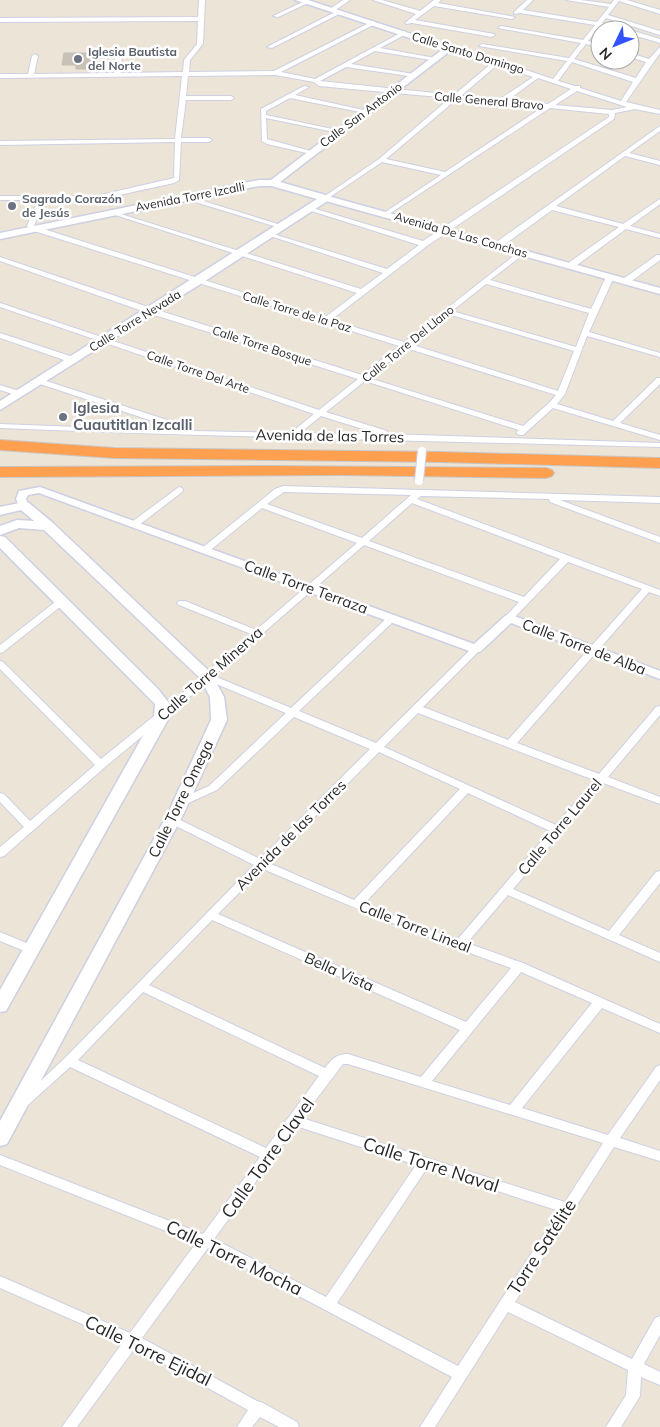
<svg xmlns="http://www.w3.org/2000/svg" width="660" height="1427" viewBox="0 0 660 1427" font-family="Mulish,sans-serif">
<rect width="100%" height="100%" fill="#ece4d7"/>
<path fill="#c7c1b8" stroke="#c7c0b1" d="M64 53H94L91 69H76V65H62Z"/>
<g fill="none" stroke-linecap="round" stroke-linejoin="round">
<g stroke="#cdd0e3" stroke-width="2">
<path id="minor" d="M199 0H205L203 44 190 60 189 72 274 71 373 21 376 23 375 24 281 72 315 79 404 31 407 33 406 34 380 48 435 58 437 59V61L375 51 351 64 414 74 416 75V77L346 67 320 81 454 95 492 63 448 49V47L499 61 553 79 567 61 479 46 482 44 569 58 581 43 498 28 501 26 583 40 595 25 520 13 514 14V12L527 0H533L523 10 597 22 609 7 566 0H581L611 4 614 0H627L660 10V14L619 1 608 15 660 31V35L606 18 602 23 625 30H615L600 26 588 41 600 44V48L586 44 574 59 636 78 646 62 630 57V53L649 59 660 47V53L626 102 660 110V114L635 109 615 113 614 119 427 246 331 320 404 342 521 250 525 252 524 254 490 280 591 309 606 277 613 275 614 277 589 332 660 353V357L587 336 565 394 557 404 613 421 657 378H660V384L620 423 660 435V440L553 408 523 435H520L516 433 519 430 365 381 326 412 387 431V434L660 443V447C440 441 220 437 0 428V424L183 431 37 383 36 381 40 379 192 428V431L291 433 314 414 0 307V303L319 410 358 379 148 313 0 261V257L154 309 362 375 399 346 31 230 27 226 38 200H0V196H96L174 178 175 142 0 145V141L175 139 182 76 0 78V74H28L32 56 35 54 38 56 34 74 114 73 116 53 119 51 122 53 120 73 183 72 184 60 197 44 198 21 0 22V18L198 17ZM572 62 633 82 621 101 580 88V86H575L558 81ZM497 65 533 77 500 99 461 96ZM275 75 314 82 319 86 450 98 379 159 322 198 327 199 382 162 441 175 384 213 383 214 386 216 550 108 609 114V117L423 241 309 207H305V209L419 245 387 269 270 233 264 234 383 273 361 289 111 211 106 212 357 293 324 318 34 226 45 200H96L174 183 179 180 181 142H209L212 140 209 138H181L186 100H231L234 98 231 96H186L188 76ZM538 78 571 89 548 104 508 100ZM577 91 627 107 612 110 555 105ZM457 99 543 107 445 172 386 159ZM486 284 589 313 576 347 452 311ZM448 314 574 351 558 391 410 344ZM406 348 556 395 549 403 523 426 369 378ZM321 416 379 434 300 433Z
M343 0H350L334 11H330V9Z
M373 0H382L420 11 434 0H441L438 3 515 17 512 19 434 6 415 20 494 34 495 35 492 37 412 23 406 24 405 23 416 14Z
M305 1 310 2 278 17 273 16Z
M339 10 341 11V13L272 48 267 47Z
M630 30 660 39V43L630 34Z
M304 86 309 87 295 95 368 111 365 113 290 98 266 111V115L342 131 339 133 266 118 267 139 314 152 311 154 267 144 262 141 261 109Z
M660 126V131L629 153 660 161V165L625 156 556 206 623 224 660 199V204L630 226 660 234V238L626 229 573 268H567V264L619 227 552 210 501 247H495V243Z
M187 196 281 225 282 226 277 227 185 199 184 198Z
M657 255H660V260L629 283H623V279Z
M0 333 76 358 77 360 76 362H70L0 338Z
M0 385 22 392 23 394 19 396 0 390Z
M283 486 660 497V503L560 500 660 537V543L550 502 549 499 421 496 417 499 660 590V596L649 592 517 743 599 774 656 707 660 706V715L608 777 660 797V804L603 783 513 889 609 931 656 872 660 871V883L619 935 660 953V962L508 895 467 943 523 963 660 1024V1033L602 1008 522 1108 608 1135 656 1067 660 1065V1080L620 1138 660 1151V1161L614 1147 515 1302 632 1359 655 1318 660 1316V1335L644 1364 660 1372V1385L641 1377 640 1396 621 1427H606L626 1395 628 1370 508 1312 435 1427H420L452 1377 208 1248 142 1338 257 1401 263 1403 297 1422 299 1427H279L260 1417 252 1427H237L248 1410 135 1348 77 1427H62L123 1342 0 1288V1276L130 1333 196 1243 0 1165V1155L203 1234 260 1157 70 1067 28 1105 24 1107 20 1105 18 1102 65 1058 254 865 168 822 167 820 168 818H176L260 859 370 749 294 717 217 790 186 804H178L177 802 178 800 209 786 286 713 209 681 105 767 4 856 0 857V847L24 827 0 802V793L4 794 30 821 95 765 0 669V661L3 662 101 759 202 677 203 674 205 673 251 634 179 605 177 603 179 601H185L256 630 357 543 262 508 208 552H202L201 550 202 548 275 489ZM284 492 411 495 362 538 267 504ZM412 503 560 559 524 597 369 541ZM364 545 519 602 504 618 509 621 512 620 568 562 642 589 508 740 423 707 481 649 479 647H473L376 743 299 711 395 620 397 618 392 615 389 616 291 708 214 676ZM418 713 594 780 556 825 384 747ZM379 752 460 789 354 900 269 863ZM468 793 550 831 457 940 364 904ZM263 869C345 904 427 938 511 968L466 1022 218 914ZM212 920 460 1030 421 1077 348 1054C336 1054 332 1059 325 1068L149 985ZM521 972 592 1003 510 1105 432 1081ZM143 992 319 1076 266 1148 78 1060ZM343 1064H348L603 1143 565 1202 302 1118ZM296 1126 416 1165 326 1297 214 1239 271 1161 275 1160 276 1154ZM427 1168 559 1211 458 1366 337 1303Z
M179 487 182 488 183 490 182 492 139 525H133L132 523 133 521Z
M62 598 67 601 65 603 3 652 0 653V645L59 599Z
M0 932 36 947 38 950 36 953 32 954 0 941Z"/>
</g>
<g stroke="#cdd0e3" stroke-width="3">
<path id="tertiary" d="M259 180H272L276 183 272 186H259L0 239V233Z
M322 196H328L660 288V294L322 200Z
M40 487 474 644 505 616 509 614 660 671V679L511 623 480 652H472L39 493 28 495 26 499 29 506 28 508H20L16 499 19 491Z"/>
</g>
<g stroke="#cdd0e3" stroke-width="3">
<path id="secondary" d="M295 0H308L454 48 280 182 329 196V200L202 283 0 410V401L317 199 268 185 267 183 443 49Z
M24 502 29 503 53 523 211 673 224 697 227 720 183 815 7 1144 0 1146V1121L167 815 211 720 210 697 200 678 44 530 19 528 0 535V526L17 520 34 521 21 510 0 515V507Z
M0 536 5 537 158 689 169 703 170 716 6 1011 0 1012V990L154 716 155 704 0 548Z"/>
</g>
<g stroke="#c7c7c7" stroke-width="2">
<path id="motorway" d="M0 440 114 448 440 452 660 458V468L440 462 114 458 0 450Z
M273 466 546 468 552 470 554 473 552 476 546 478 341 475 0 477V467Z"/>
</g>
<use href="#minor" fill="#fff" fill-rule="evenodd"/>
<use href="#tertiary" fill="#fff" fill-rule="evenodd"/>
<use href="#secondary" fill="#fff" fill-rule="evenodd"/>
<use href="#motorway" fill="#ffa050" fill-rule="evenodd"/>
<g stroke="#cdd0e3" stroke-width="10" stroke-linecap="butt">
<path id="minor-bridge" d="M419 481 422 451"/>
</g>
<use href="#minor-bridge" stroke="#fff" stroke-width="8"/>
</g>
<g fill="#6b7280" stroke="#fff" stroke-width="2">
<circle cx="78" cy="59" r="5"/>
<circle cx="12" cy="206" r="5"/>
<circle cx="63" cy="417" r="5"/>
</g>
<g text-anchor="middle" stroke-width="5" stroke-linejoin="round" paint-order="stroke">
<g font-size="12" font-weight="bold" fill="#5b616d" stroke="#fff" text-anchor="start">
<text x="88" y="56">Iglesia Bautista<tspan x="88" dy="14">del Norte</tspan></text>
<text x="22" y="203">Sagrado Corazón<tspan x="22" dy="14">de Jesús</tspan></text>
</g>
<g font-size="12" fill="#282828" stroke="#fff">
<text transform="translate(468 53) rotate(17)" y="4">Calle Santo Domingo</text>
<text transform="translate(489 101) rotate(5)" y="4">Calle General Bravo</text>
<text transform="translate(361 115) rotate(-37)" y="4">Calle San Antonio</text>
<text transform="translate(190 197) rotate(-11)" y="4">Avenida Torre Izcalli</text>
<text transform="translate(461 235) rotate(16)" y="4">Avenida De Las Conchas</text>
<text transform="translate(297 312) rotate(17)" y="4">Calle Torre de la Paz</text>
<text transform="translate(135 321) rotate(-32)" y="4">Calle Torre Nevada</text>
<text transform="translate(408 344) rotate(-39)" y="4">Calle Torre Del Llano</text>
<text transform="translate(262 346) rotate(18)" y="4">Calle Torre Bosque</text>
<text transform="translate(198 372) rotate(19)" y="4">Calle Torre Del Arte</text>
</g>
<g font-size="15" font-weight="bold" fill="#5b616d" stroke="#fff" text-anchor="start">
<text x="73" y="413">Iglesia<tspan x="73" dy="17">Cuautitlan Izcalli</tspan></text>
</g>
<g font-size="15" fill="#282828" stroke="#fff">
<text transform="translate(330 436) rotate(1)" y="5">Avenida de las Torres</text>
<text transform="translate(306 587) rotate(20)" y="5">Calle Torre Terraza</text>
<text transform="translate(584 647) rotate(21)" y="5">Calle Torre de Alba</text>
<text transform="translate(210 674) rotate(-41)" y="5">Calle Torre Minerva</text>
<text transform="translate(181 799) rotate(-64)" y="5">Calle Torre Omega</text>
<text transform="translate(560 827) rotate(-50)" y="5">Calle Torre Laurel</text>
<text transform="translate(291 835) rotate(-45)" y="5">Avenida de las Torres</text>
<text transform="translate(415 927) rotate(21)" y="5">Calle Torre Lineal</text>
<text transform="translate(339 972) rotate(24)" y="5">Bella Vista</text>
</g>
<g font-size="18" fill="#282828" stroke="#fff">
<text transform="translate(268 1158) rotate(-54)" y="6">Calle Torre Clavel</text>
<text transform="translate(431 1165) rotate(18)" y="6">Calle Torre Naval</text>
<text transform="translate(542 1247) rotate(-57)" y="6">Torre Satélite</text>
<text transform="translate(234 1258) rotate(26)" y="6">Calle Torre Mocha</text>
<text transform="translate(148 1351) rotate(26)" y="6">Calle Torre Ejidal</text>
</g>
</g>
<g transform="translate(615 45) rotate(227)"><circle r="24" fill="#ffffff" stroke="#a9a9a9"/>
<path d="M0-4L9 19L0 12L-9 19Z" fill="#3253ff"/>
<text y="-8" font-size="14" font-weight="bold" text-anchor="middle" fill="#282828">N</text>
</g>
</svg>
